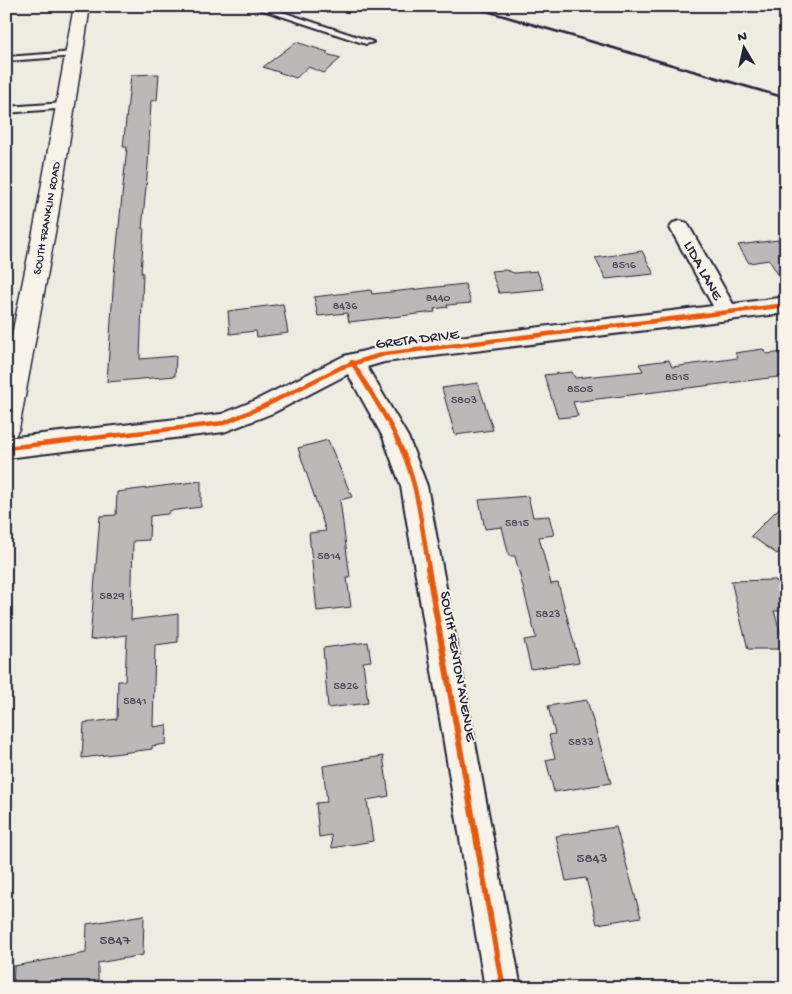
<svg xmlns="http://www.w3.org/2000/svg" width="792" height="994" viewBox="0 0 792 994" font-family="'Gochi Hand',sans-serif">
<rect width="100%" height="100%" fill="#eeebe1"/>
<filter id="ink" filterUnits="userSpaceOnUse"><feTurbulence type="fractalNoise" baseFrequency=".02" numOctaves="2"/><feDisplacementMap in="SourceGraphic" scale="10" xChannelSelector="R" yChannelSelector="G"/><feConvolveMatrix kernelMatrix="1 2 1 2 8 2 1 2 1" color-interpolation-filters="sRGB"/></filter>
<g filter="url(#ink)">
<path fill="#bbb8b7" stroke="#22223b" d="M296 42 328 52 326 54 341 58 324 73 308 67 296 78 263 67Z
M159 74 157 100 151 101 148 166 142 229 144 228 141 273 143 272 140 359 176 356 175 376 107 382 114 275 127 147H123L131 75Z
M786 239V287L769 260 749 263 738 245Z
M642 251 654 274 606 279 595 258Z
M506 270 514 273 537 271 544 289 499 293 491 271Z
M465 284 471 303 447 305 448 307 434 309 435 312 349 322 347 313 318 316 314 297 371 290 372 294Z
M283 304 288 333 257 337 256 331 230 334 228 311Z
M763 349 766 354 786 352V376L573 402 578 416 558 418 544 375 572 372 575 378 643 371 639 364 669 360 672 367 738 358 735 353Z
M478 383 493 430 455 435 442 388Z
M328 440 352 497 340 500 350 578H347L351 607 317 611 309 533 326 531 298 448Z
M201 481V507L169 511 168 514 150 516 149 540 133 541 131 620 178 614V642L155 645 153 727 167 725 166 744 152 746V749L82 758 84 723 117 719 118 681H125L127 635 90 640 100 516 116 515 117 492Z
M528 496 533 517 549 516 554 535 539 537 551 584 558 583 579 662 531 669 524 640 536 638 515 556H509L502 527 485 529 479 500Z
M786 501V545L777 554 751 536Z
M776 580 785 611H774L786 649H748L731 581Z
M368 642 371 661 363 662 368 703 328 708 323 648Z
M587 700 611 783 554 792 546 760 555 758 549 735 555 734 548 706Z
M383 756 389 796 367 800 373 841 332 848 331 835 319 837 316 803 327 802 323 766Z
M616 827 641 917 597 924 586 878 566 881 556 836Z
M144 915 143 955 98 963V988H13L14 966 86 953 87 924Z"/>
<g fill="none" stroke-linecap="round" stroke-linejoin="round">
<g stroke="#22223b" stroke-width="4">
<path id="lane" d="M251 6H264L373 42 366 44Z
M74 52H77V56L6 61V57Z
M65 103 69 106 68 108 6 113V107Z"/>
</g>
<g stroke="#22223b" stroke-width="4">
<path id="street" d="M680 221 687 223 690 228 733 304 786 297V313L384 362 367 367 408 437 427 486 521 988H485L401 486 383 437 348 374 273 413 224 432 6 458V438L222 414 256 400 344 356 384 346 713 306 670 228 673 223Z"/>
</g>
<g stroke="#22223b" stroke-width="3">
<path id="secondary" d="M74 6H90L57 222 19 429 15 436 6 439V364L35 222Z"/>
</g>
<use href="#lane" fill="#f7f3e8" fill-rule="evenodd"/>
<use href="#street" fill="#f7f3e8" fill-rule="evenodd"/>
<use href="#secondary" fill="#f7f3e8" fill-rule="evenodd"/>
<path stroke="#22223b" stroke-width="2.5" d="M469 6 786 98"/>
<g stroke="#f7f3e8" stroke-width="8">
<path id="cycleway-far1" d="M352 362C376 401 403 440 414 485 421 513 424 541 429 569
M6 448 224 423 264 406 342 367 384 354 786 305"/>
</g>
<g stroke="#f7f3e8" stroke-width="9">
<path id="cycleway" d="M428 568 503 988"/>
</g>
<use href="#cycleway-far1" stroke="#e8590c" stroke-width="4.5"/>
<use href="#cycleway" stroke="#e8590c" stroke-width="6"/>
</g>
</g>
<g text-anchor="middle" stroke-width="4" stroke-linejoin="round" paint-order="stroke">
<g font-size="12" fill="#22223b" stroke="#f7f3e8">
<text transform="translate(46 218) rotate(-80)" y="4">SOUTH FRANKLIN ROAD</text>
</g>
<g font-size="12" fill="#48485a">
<text x="624" y="268">8516</text>
<text x="438" y="301">8440</text>
<text x="345" y="309">8436</text>
<text x="677" y="380">8515</text>
<text x="580" y="392">8505</text>
<text x="464" y="403">5803</text>
<text x="517" y="526">5815</text>
<text x="329" y="559">5814</text>
<text x="112" y="599">5829</text>
<text x="548" y="617">5823</text>
<text x="346" y="689">5826</text>
<text x="135" y="704">5841</text>
<text x="581" y="745">5833</text>
</g>
<g font-size="15" fill="#22223b" stroke="#f7f3e8">
<text transform="translate(704 270) rotate(61)" y="5">LIDA LANE</text>
<text transform="translate(417 338) rotate(-7)" y="5">GRETA DRIVE</text>
<text transform="translate(459 666) rotate(80)" y="5">SOUTH FENTON AVENUE</text>
</g>
<g font-size="15" fill="#48485a">
<text x="592" y="862">5843</text>
<text x="115" y="944">5847</text>
</g>
</g>
<rect width="792" height="994" fill="none" stroke="#f7f3e8" stroke-width="25"/>
<rect x="12" y="12" width="767" height="969" fill="none" stroke="#22223b" stroke-width="2" filter="url(#ink)"/>
<g transform="translate(744 48) rotate(351)" stroke="#f7f3e8" stroke-width="4" paint-order="stroke">
<path d="M0-4L9 19L0 12L-9 19Z" fill="#22223b"/>
<text y="-8" font-size="14" font-weight="bold" text-anchor="middle" fill="#22223b">N</text>
</g>
</svg>
